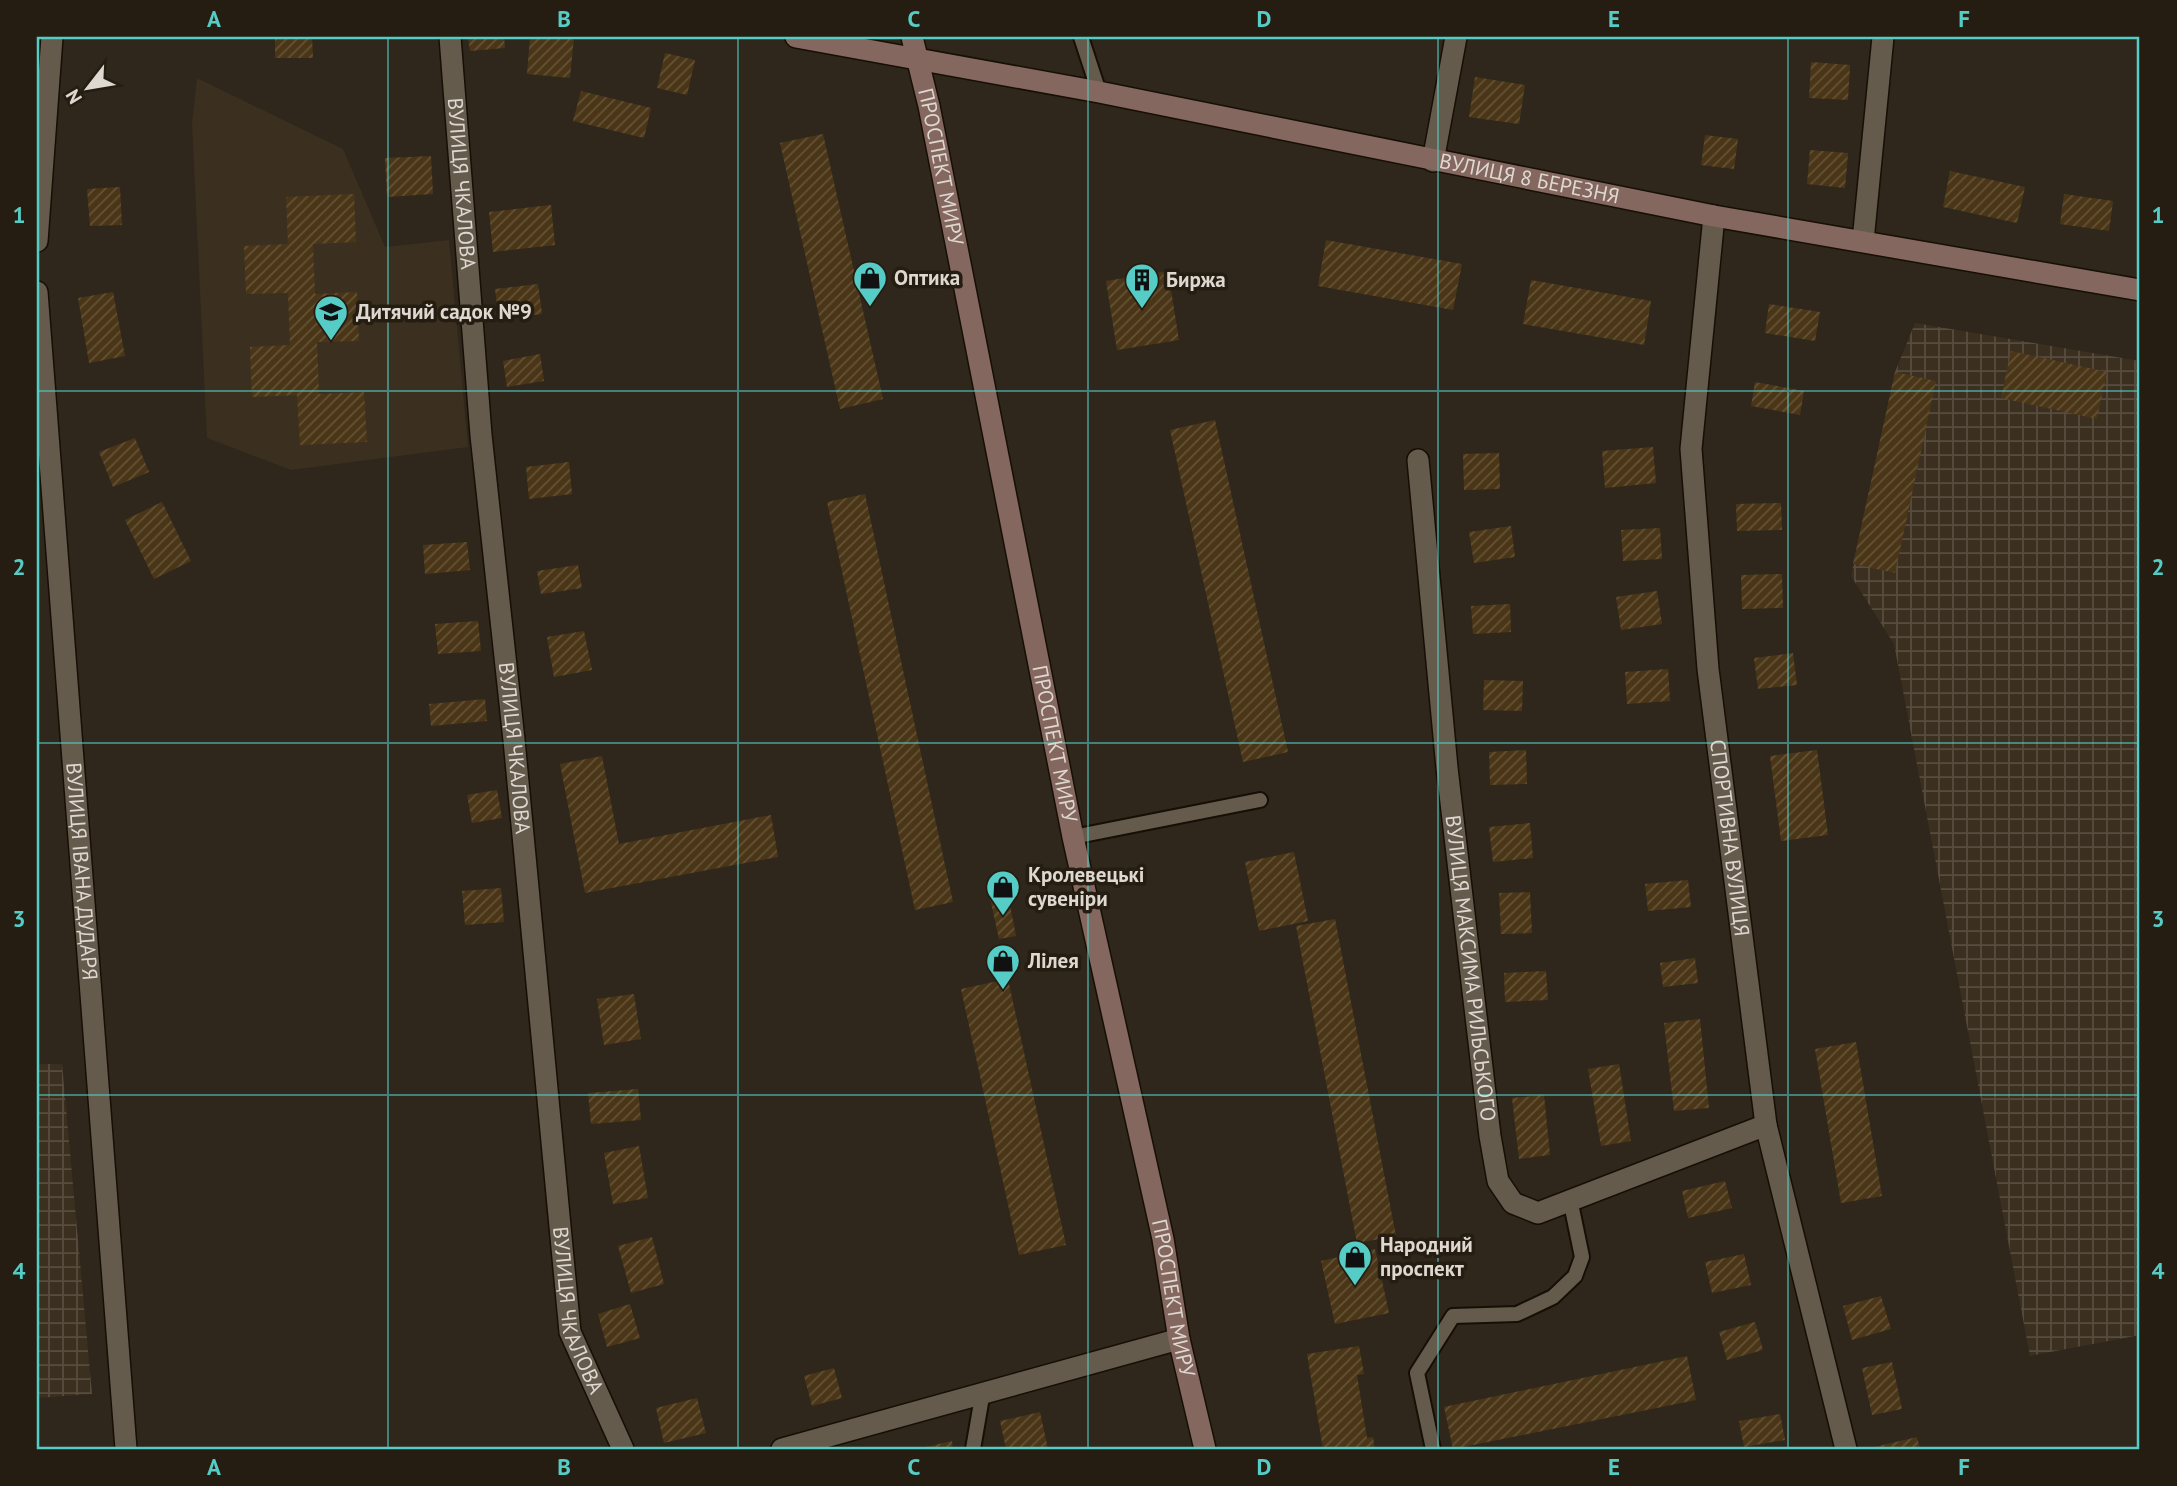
<svg xmlns="http://www.w3.org/2000/svg" width="2177" height="1486" viewBox="0 0 2177 1486" font-family="'PT Sans',sans-serif">
<defs>
<pattern id="industrial-grid" width="8" height="8" patternUnits="userSpaceOnUse" patternTransform="scale(1.75)"><rect width="8" height="8" fill="#3b2f1f"/><path d="M0 4h8M4 0v8" fill="none" stroke="#574c3e"/></pattern>
<pattern id="building-hatch" width="6" height="6" patternUnits="userSpaceOnUse" patternTransform="scale(1.75)"><rect width="6" height="6" fill="#4a3617"/><path d="M-1 1l2-2M0 6l6-6M5 7l2-2" fill="none" stroke="#645238"/></pattern>
</defs>
<rect width="100%" height="100%" fill="#2f271b"/>
<path fill="#3b2f1f" d="M197 78 343 149 385 247 449 240 468 447 291 470 207 438 192 123Z"/>
<path fill="url(#industrial-grid)" d="M1915 323 2140 361V1335L2030 1356 1894 644 1851 576 1895 372Z
M37 1064H62L92 1394 37 1398Z"/>
<path fill="url(#building-hatch)" d="M275 37H312L313 58H275Z
M468 37H504L505 48 470 51Z
M530 37H574L570 78 527 74Z
M665 53 695 60 687 95 657 88Z
M1811 62 1850 65 1848 100 1809 98Z
M1475 77 1525 85 1519 124 1469 117Z
M581 91 651 108 644 138 573 121Z
M823 134 883 399 840 409 780 143Z
M1705 135 1738 139 1734 169 1701 165Z
M1810 150 1848 153 1845 188 1807 184Z
M431 156 433 194 387 197 385 158Z
M1950 171 2025 187 2017 223 1943 207Z
M120 187 122 225 90 226 87 189Z
M354 194 356 242 313 244 315 294 357 292 359 341 317 342 319 394 364 392 367 442 300 445 297 395 252 397 250 347 290 345 288 293 246 294 244 246 288 244 286 197Z
M2064 194 2113 201 2109 231 2060 224Z
M551 205 555 245 493 252 489 212Z
M1326 240 1462 264 1453 310 1318 286Z
M1168 271 1179 340 1117 350 1106 281Z
M1531 280 1651 301 1644 345 1523 324Z
M538 284 542 314 499 319 495 289Z
M113 292 125 356 89 363 78 298Z
M1769 304 1820 312 1815 341 1765 333Z
M2011 351 2107 372 2097 419 2001 398Z
M540 354 544 381 507 387 503 361Z
M1895 372 1936 381 1895 573 1853 564Z
M1755 382 1804 391 1800 415 1751 406Z
M1215 420 1288 752 1243 762 1170 430Z
M135 438 149 472 113 487 99 452Z
M1653 447 1656 483 1605 488 1602 451Z
M1499 453 1500 489 1464 490 1463 454Z
M569 462 572 494 529 499 526 467Z
M865 494 953 902 915 910 827 502Z
M162 502 191 561 154 579 125 520Z
M1781 503 1782 530 1737 531 1736 504Z
M1511 526 1515 557 1474 563 1469 532Z
M1660 528 1662 559 1623 561 1621 530Z
M467 542 470 570 425 574 423 545Z
M578 565 582 588 541 594 537 571Z
M1782 574 1783 608 1742 609 1741 575Z
M1657 591 1662 624 1621 630 1616 597Z
M1510 604 1511 632 1473 634 1471 606Z
M478 621 481 651 438 654 435 624Z
M584 631 592 670 554 677 547 637Z
M1793 653 1797 685 1758 689 1754 658Z
M1668 669 1670 701 1627 704 1625 672Z
M1484 680 1523 681 1522 711 1483 710Z
M485 699 487 721 431 726 429 704Z
M1526 750 1527 784 1490 785 1489 752Z
M1817 750 1828 835 1781 841 1770 756Z
M602 756 619 844 771 815 778 857 585 893 560 764Z
M497 790 502 818 472 823 467 795Z
M1530 823 1533 858 1493 862 1489 827Z
M1294 852 1308 921 1259 931 1245 862Z
M1688 880 1691 907 1648 911 1645 884Z
M501 888 504 922 465 925 462 891Z
M1530 892 1532 933 1501 934 1499 893Z
M1008 895 1016 936 999 939 990 898Z
M1335 919 1396 1236 1357 1243 1296 926Z
M1695 958 1698 983 1663 987 1660 963Z
M1546 971 1548 1000 1505 1002 1504 973Z
M1008 979 1066 1245 1019 1255 961 989Z
M634 994 641 1039 604 1045 597 999Z
M1700 1019 1709 1108 1674 1111 1664 1023Z
M1856 1042 1882 1196 1841 1203 1815 1049Z
M1619 1064 1631 1141 1601 1146 1588 1069Z
M638 1089 641 1120 591 1124 588 1093Z
M1544 1095 1550 1155 1519 1159 1512 1098Z
M639 1146 648 1198 613 1204 604 1153Z
M1725 1181 1732 1208 1688 1218 1682 1191Z
M652 1237 664 1284 631 1293 618 1246Z
M1375 1249 1389 1313 1335 1324 1321 1261Z
M1744 1254 1751 1285 1712 1293 1705 1262Z
M1881 1296 1891 1329 1852 1340 1843 1306Z
M630 1304 640 1338 607 1347 598 1314Z
M1755 1322 1763 1350 1727 1360 1719 1332Z
M1359 1346 1364 1374 1357 1375 1367 1438 1373 1437 1375 1449H1323L1307 1354Z
M1687 1356 1696 1400 1453 1449 1444 1407Z
M1892 1362 1902 1409 1872 1415 1862 1368Z
M834 1368 842 1398 812 1406 804 1376Z
M697 1398 706 1433 664 1443 656 1408Z
M1040 1412 1048 1449H1006L1000 1421Z
M1780 1414 1785 1440 1744 1447 1739 1421Z
M1917 1437 1920 1449H1870V1448Z
M952 1441 953 1449H921V1448Z"/>
<g fill="none" stroke-linecap="round" stroke-linejoin="round">
<g stroke="#170f05" stroke-width="18">
<path id="lane" d="M1081 37 1099 92
M1073 837 1260 800
M973 1449 983 1391
M1433 1449 1417 1373 1453 1316 1517 1314 1553 1297 1575 1276 1582 1257 1570 1199"/>
</g>
<g stroke="#170f05" stroke-width="24">
<g id="street">
<path id="s1" d="M450 37 481 435 514 740 570 1332 623 1449"/>
<path d="M1433 161 1456 37"/>
<path id="s2" d="M1714 216 1691 449 1708 669 1766 1125 1846 1449"/>
<path d="M37 241 52 37"/>
<path d="M1863 241 1883 37"/>
<path id="s3" d="M37 292 126 1449"/>
<path id="s4" d="M1418 460 1447 768 1490 1136 1498 1181 1513 1203 1538 1213 1766 1125"/>
<path d="M782 1449 1179 1339"/>
</g>
</g>
<g stroke="#170f05" stroke-width="24">
<g id="secondary">
<path id="s5" d="M796 37 1099 92 1714 216 2140 290"/>
<path id="s6" d="M912 37 929 106 1073 837 1163 1239 1179 1339 1205 1449"/>
</g>
</g>
<use href="#lane" stroke="#645b4d" stroke-width="14"/>
<use href="#street" stroke="#645b4d" stroke-width="21"/>
<use href="#secondary" stroke="#84675e" stroke-width="21"/>
</g>
<path fill="none" stroke="#55cdc6" stroke-width="2" stroke-opacity="0.55" d="M388 37V1449M738 37V1449M1088 37V1449M1438 37V1449M1788 37V1449M37 391H2140M37 743H2140M37 1095H2140"/>
<defs>
<g id="shop-pin" transform="scale(1.75)"><path d="M0 17L-7.5 6A9.5 9.5 0 1 1 7.5 6Z" fill="#55cdc6" stroke="#251d11"/><path d="M-5-2.5h2.3a2.7 3.5 0 0 1 5.4 0H5L5.5 6h-11ZM-1.5-2.5h3a1.5 2.3 0 0 0-3 0Z" fill="#111"/></g>
<g id="building-pin" transform="scale(1.75)"><path d="M0 17L-7.5 6A9.5 9.5 0 1 1 7.5 6Z" fill="#55cdc6" stroke="#251d11"/><path d="M-4-6H4V6H1V3H-1V6H-4ZM-2.5-4.3h1.7v1.8h-1.7ZM.8-4.3h1.7v1.8H.8ZM-2.5-1h1.7V.8h-1.7ZM.8-1h1.7V.8H.8Z" fill="#111"/></g>
<g id="school-pin" transform="scale(1.75)"><path d="M0 17L-7.5 6A9.5 9.5 0 1 1 7.5 6Z" fill="#55cdc6" stroke="#251d11"/><path d="M0-5L7-2L0 1L-7-2ZM-4 1L0 2.5L4 1V4Q0 6-4 4Z" fill="#111"/></g>
</defs>
<g fill-rule="evenodd">
<use href="#shop-pin" x="870" y="278"/>
<use href="#building-pin" x="1142" y="280"/>
<use href="#school-pin" x="331" y="312"/>
<use href="#shop-pin" x="1003" y="887"/>
<use href="#shop-pin" x="1003" y="961"/>
<use href="#shop-pin" x="1355" y="1257"/>
</g>
<g text-anchor="middle" stroke-width="7" stroke-linejoin="round" paint-order="stroke">
<g font-size="21" fill="#ded8d1" stroke="#251d11">
<text dy="7" stroke="none"><textPath href="#s6" startOffset="133">ПРОСПЕКТ МИРУ</textPath></text>
<text dy="7" stroke="none"><textPath href="#s5" startOffset="747">ВУЛИЦЯ 8 БЕРЕЗНЯ</textPath></text>
<text dy="7" stroke="none"><textPath href="#s1" startOffset="147">ВУЛИЦЯ ЧКАЛОВА</textPath></text>
<text dy="7" stroke="none"><textPath href="#s6" startOffset="721">ПРОСПЕКТ МИРУ</textPath></text>
<text dy="7" stroke="none"><textPath href="#s1" startOffset="714">ВУЛИЦЯ ЧКАЛОВА</textPath></text>
<text dy="7" stroke="none"><textPath href="#s2" startOffset="625">СПОРТИВНА ВУЛИЦЯ</textPath></text>
<text dy="7" stroke="none"><textPath href="#s3" startOffset="581">ВУЛИЦЯ ІВАНА ДУДАРЯ</textPath></text>
<text dy="7" stroke="none"><textPath href="#s4" startOffset="511">ВУЛИЦЯ МАКСИМА РИЛЬСЬКОГО</textPath></text>
<text dy="7" stroke="none"><textPath href="#s6" startOffset="1288">ПРОСПЕКТ МИРУ</textPath></text>
<text dy="7" stroke="none"><textPath href="#s1" startOffset="1281">ВУЛИЦЯ ЧКАЛОВА</textPath></text>
</g>
<g font-size="21" font-weight="bold" fill="#ded8d1" stroke="#251d11" text-anchor="start">
<text x="894" y="285">Оптика</text>
<text x="1166" y="287">Биржа</text>
<text x="356" y="319">Дитячий садок №9</text>
<text x="1028" y="882">Кролевецькі<tspan x="1028" dy="24">сувеніри</tspan></text>
<text x="1028" y="968">Лілея</text>
<text x="1380" y="1252">Народний<tspan x="1380" dy="24">проспект</tspan></text>
</g>
</g>
<rect width="2177" height="1486" fill="none" stroke="#251d11" stroke-width="77"/>
<g transform="translate(88 88) rotate(239)" stroke="#251d11" stroke-width="5" paint-order="stroke">
<path d="M0-5L12 26L0 18L-12 26Z" fill="#ded8d1"/>
<text y="-10" font-size="19" font-weight="bold" text-anchor="middle" fill="#ded8d1">N</text>
</g>
<rect x="38" y="38" width="2100" height="1410" fill="none" stroke="#55cdc6" stroke-width="2.5"/>
<g font-size="23" text-anchor="middle" font-weight="bold" fill="#55cdc6">
<text x="214" y="27">A</text>
<text x="564" y="27">B</text>
<text x="914" y="27">C</text>
<text x="1264" y="27">D</text>
<text x="1614" y="27">E</text>
<text x="1964" y="27">F</text>
<text x="19" y="223">1</text>
<text x="2158" y="223">1</text>
<text x="19" y="575">2</text>
<text x="2158" y="575">2</text>
<text x="19" y="927">3</text>
<text x="2158" y="927">3</text>
<text x="19" y="1279">4</text>
<text x="2158" y="1279">4</text>
<text x="214" y="1475">A</text>
<text x="564" y="1475">B</text>
<text x="914" y="1475">C</text>
<text x="1264" y="1475">D</text>
<text x="1614" y="1475">E</text>
<text x="1964" y="1475">F</text>
</g>
</svg>
